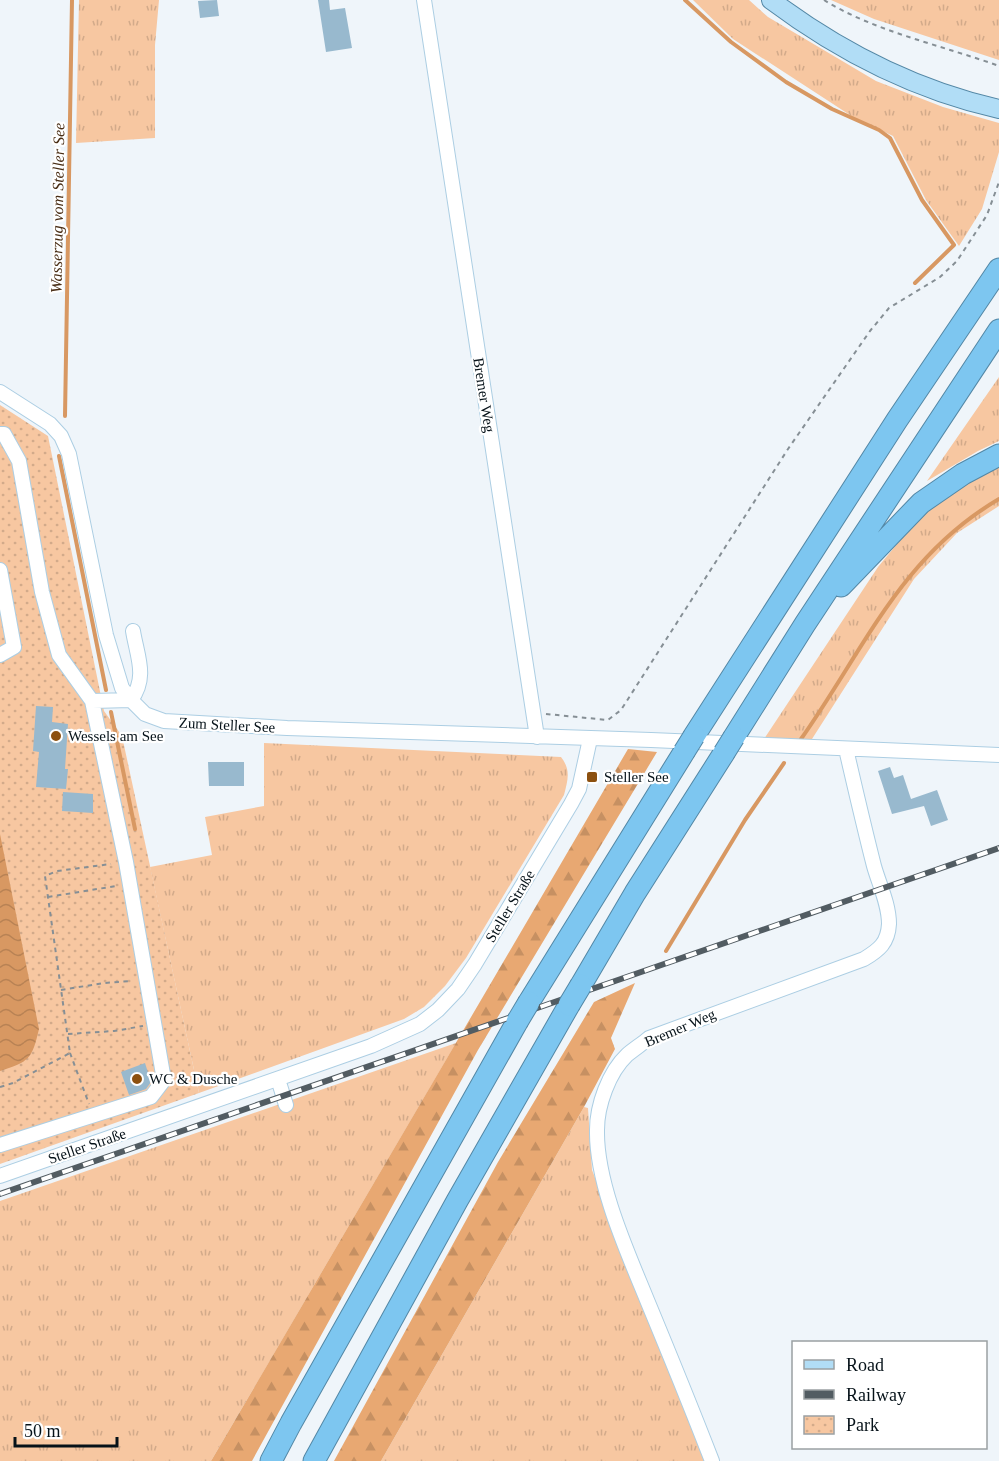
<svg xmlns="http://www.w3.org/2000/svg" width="999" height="1461" viewBox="0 0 999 1461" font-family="Georgia,serif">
<defs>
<pattern id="grass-tufts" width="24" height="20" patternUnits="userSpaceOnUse" patternTransform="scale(1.5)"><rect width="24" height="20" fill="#f7c7a1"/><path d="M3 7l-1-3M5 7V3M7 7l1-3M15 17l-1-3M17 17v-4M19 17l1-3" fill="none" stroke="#d2aa8a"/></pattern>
<pattern id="forest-firs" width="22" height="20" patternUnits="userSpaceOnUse" patternTransform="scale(1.5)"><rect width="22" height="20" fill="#e8a872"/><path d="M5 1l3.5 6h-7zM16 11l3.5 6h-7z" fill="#c69062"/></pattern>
<pattern id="park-dots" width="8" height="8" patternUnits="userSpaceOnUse" patternTransform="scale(1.5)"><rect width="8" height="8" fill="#f7c7a1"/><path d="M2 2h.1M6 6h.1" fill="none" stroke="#d2aa8a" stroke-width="1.8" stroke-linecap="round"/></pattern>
<pattern id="water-waves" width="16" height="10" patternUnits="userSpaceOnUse" patternTransform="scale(1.5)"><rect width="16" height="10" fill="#d89862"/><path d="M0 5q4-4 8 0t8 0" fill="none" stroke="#b88254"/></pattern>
</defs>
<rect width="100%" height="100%" fill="#eff5fa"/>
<path fill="url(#grass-tufts)" d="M79 0H159L155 45V138L76 143Z
M693 0H749L768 17 876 81 943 107 999 123V152L982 209 959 246 926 200 893 136 853 117 733 39Z
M831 0H999V60L874 19Z
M999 377V441L978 451 927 481Z
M999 464V506L957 533 914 579 812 739 793 742 764 739 878 567 921 515 975 475Z
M264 743 561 757C571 770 568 779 564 795L466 958 445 986 424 1007 404 1019 199 1093 150 867 212 855 205 817 264 806Z
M456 1043 211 1461H0V1201Z
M584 1107 588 1108 592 1170 705 1461H381Z"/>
<path fill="url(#forest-firs)" d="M628 749 657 752 478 1050 252 1461H211Z
M635 983 611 1038 615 1049 584 1107 381 1461H334L498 1162 594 1002Z"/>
<path fill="url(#park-dots)" d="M0 405 48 436 104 711 122 736 199 1093 0 1164Z"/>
<path fill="url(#water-waves)" d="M0 834 39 1029C32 1059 29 1062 0 1071Z"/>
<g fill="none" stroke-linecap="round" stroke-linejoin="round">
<path stroke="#d89862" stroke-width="4" d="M685 0 731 42 786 82 832 109 879 130 890 138 922 200 954 245 915 283
M65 416 72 0
M59 456 106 690
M111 712 135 829
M801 739C864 650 900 557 999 499
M666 951 745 820 784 763"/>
</g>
<path fill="#98b9ce" d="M217 0 219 16 200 18 198 1Z
M318 0H329L330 10 345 8 352 48 326 52Z
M36 706 53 707 52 722 68 724 65 769H68L66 789 36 787 39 752 33 751Z
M208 762H244V786H209Z
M890 767 894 778 903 775 911 799 937 790 948 820 931 826 924 806 892 814 878 771Z
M63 792 93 794V813L62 811Z
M145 1063 151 1082 146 1089 129 1095 121 1072Z"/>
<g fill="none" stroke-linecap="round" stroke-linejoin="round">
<g stroke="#accee3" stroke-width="16">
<path id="minor" d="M424 0 537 737
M0 392 50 424 61 436 69 454 106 635 122 688 131 700 145 714 164 721 287 728 651 740 999 755
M0 434H4L19 461 42 592 59 655 92 701 131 700
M0 570 14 647 0 655
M131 700C148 677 137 656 133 631
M278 1079 286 1105
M0 1145 151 1097 164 1080 126 862 92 701
M0 1176 371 1046 420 1024 438 1010 458 989 475 964 571 804 579 789 590 739
M712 1461C691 1407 669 1353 647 1300 627 1251 596 1183 597 1130 597 1105 609 1072 627 1055 634 1049 642 1044 649 1038L864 959C879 950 888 943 889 924 889 904 879 884 874 866 864 827 855 788 846 749"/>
</g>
<g stroke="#5387a5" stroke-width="20">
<path id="major" d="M771 0C839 51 915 90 999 109"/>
</g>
<g stroke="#5387a5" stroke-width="23">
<path id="highway" d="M841 586 921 503 963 474 999 455
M694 736 897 420 999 269
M734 737 805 624 999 330
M581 985 635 893 724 753
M529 1002 684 752
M271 1461 291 1423 517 1022
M314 1461 457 1201 569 1005"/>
</g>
<path stroke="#868f95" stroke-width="2" stroke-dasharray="4.5 4.5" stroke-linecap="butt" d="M824 0C873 31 944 46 999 66
M546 714 608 720 621 710 788 449 870 331 889 308 940 277 957 261 987 215 999 182
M48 897 116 886
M61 990 104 983 132 981
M68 1034 114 1031 143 1026
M70 1053 89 1104
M0 1087 13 1083 70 1053 45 876 57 871 111 864"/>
<use href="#minor" stroke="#fff" stroke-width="14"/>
<use href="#major" stroke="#b1ddf6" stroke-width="18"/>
<use href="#highway" stroke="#7dc6f0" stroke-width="21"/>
<g stroke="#525c62" stroke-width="6">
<path id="rail" d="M0 1194 999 848"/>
</g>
<use href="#rail" stroke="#fff" stroke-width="4" stroke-dasharray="11" stroke-linecap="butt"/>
<g stroke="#5387a5" stroke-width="23" stroke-linecap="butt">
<path id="highway-bridge" d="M684 752 694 736
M724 753 734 737
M569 1005 581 985
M517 1022 529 1002"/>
</g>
<use href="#highway-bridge" stroke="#7dc6f0" stroke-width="21"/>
</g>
<g fill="#8c500f" stroke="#fff" stroke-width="2">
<circle cx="56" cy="736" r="6"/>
<rect x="586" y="771" width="12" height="12" rx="3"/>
<circle cx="137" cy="1079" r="6"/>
</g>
<g text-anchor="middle" stroke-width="4.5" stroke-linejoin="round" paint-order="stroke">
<g font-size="15" fill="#061219" stroke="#fff">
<text transform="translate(484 395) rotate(81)" y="5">Bremer Weg</text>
<text transform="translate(227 725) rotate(3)" y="5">Zum Steller See</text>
<text transform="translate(510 906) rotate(-59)" y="5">Steller Straße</text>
<text transform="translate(680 1028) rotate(-23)" y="5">Bremer Weg</text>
<text transform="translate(87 1146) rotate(-19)" y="5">Steller Straße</text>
</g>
<g font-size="15" fill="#061219" stroke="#fff" text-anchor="start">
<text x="68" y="741">Wessels am See</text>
<text x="604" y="782">Steller See</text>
<text x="149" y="1084">WC &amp; Dusche</text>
</g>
<g font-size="16" font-style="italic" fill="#492e16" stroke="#fff">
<text transform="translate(57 208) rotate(-89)" y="6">Wasserzug vom Steller See</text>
</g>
</g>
<rect x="792" y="1341" width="195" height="108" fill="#ffffff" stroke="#9ba0a3" stroke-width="1.5"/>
<rect x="804" y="1360" width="30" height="9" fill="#b1ddf6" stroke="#9ba0a3" stroke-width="1.5"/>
<text x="846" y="1371" font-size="18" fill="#061219">Road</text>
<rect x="804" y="1390" width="30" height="9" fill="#525c62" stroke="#9ba0a3" stroke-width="1.5"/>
<text x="846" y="1401" font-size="18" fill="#061219">Railway</text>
<rect x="804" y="1416" width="30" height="18" fill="url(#park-dots)" stroke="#9ba0a3" stroke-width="1.5"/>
<text x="846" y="1431" font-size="18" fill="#061219">Park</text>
<path d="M15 1437v9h102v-9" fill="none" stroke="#061219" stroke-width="3"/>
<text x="24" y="1437" font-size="18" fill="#061219" stroke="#ffffff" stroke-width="4.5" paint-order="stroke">50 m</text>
</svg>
